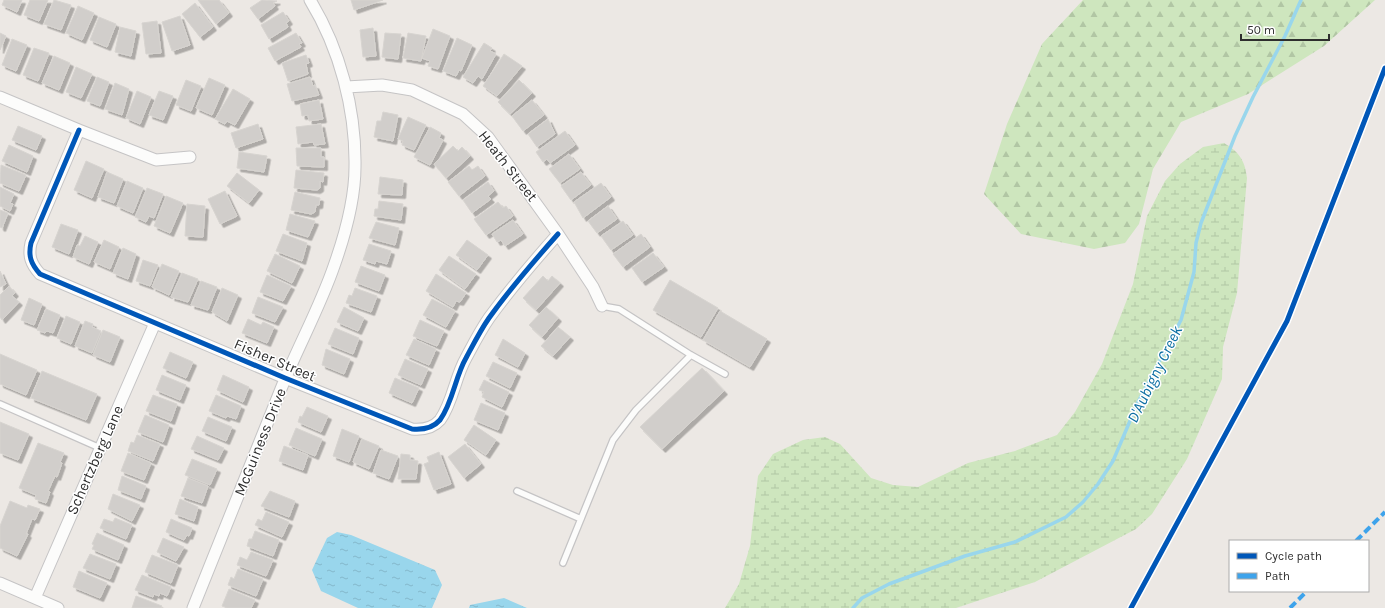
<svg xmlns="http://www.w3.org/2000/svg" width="1385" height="608" viewBox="0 0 1385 608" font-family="Karla,sans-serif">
<defs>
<pattern id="forest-firs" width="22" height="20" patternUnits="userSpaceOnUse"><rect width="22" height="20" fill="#cee6be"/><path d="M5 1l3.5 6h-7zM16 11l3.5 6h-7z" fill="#b1c6a4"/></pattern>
<pattern id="wetland-marsh" width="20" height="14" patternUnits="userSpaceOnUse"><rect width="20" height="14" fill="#cee6be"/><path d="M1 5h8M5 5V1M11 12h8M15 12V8" fill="none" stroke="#b1c6a4"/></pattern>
<pattern id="water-ripples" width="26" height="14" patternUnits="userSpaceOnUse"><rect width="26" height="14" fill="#99d6ec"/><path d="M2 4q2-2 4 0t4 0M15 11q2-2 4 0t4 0" fill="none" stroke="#84b8cb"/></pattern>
<filter id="shadow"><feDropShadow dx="3.5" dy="3.5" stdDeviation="0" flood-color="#0004"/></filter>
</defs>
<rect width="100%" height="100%" fill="#ece8e4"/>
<path fill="url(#forest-firs)" d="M1083 0H1375L1324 46 1248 94 1181 122 1153 169 1139 224 1125 243 1094 249 1021 234 984 194 1007 124 1042 44Z"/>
<path fill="url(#wetland-marsh)" d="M1224 143C1239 152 1245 160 1247 178L1237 293 1223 347 1222 379 1187 459 1152 514 1136 529 1035 582 956 608H725L739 584 750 546 758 476 773 454 803 440 825 437 840 444 871 478 893 485 918 487 968 463 1015 451 1057 435 1075 412 1102 364 1133 284 1147 216 1165 181 1180 164 1203 147Z"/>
<path fill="url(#water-ripples)" d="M337 532 351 535 435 570 442 585 432 608H358L321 591 312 570 327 538Z
M504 598 527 608H469L470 605Z"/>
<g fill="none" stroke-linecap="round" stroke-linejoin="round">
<path stroke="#99d6ec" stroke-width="3.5" d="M853 608 862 598 889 584 965 556 1015 542 1066 517 1083 502 1098 484 1113 461 1138 402 1181 320 1194 272 1196 243 1201 223 1235 136 1253 97 1285 36 1301 0"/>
</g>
<path fill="#d1cecb" stroke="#d7d4d0" filter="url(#shadow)" d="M4 0H22L17 12 2 5Z
M30 0H48L39 21 24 15Z
M54 0 71 5 61 30 44 24Z
M198 0H219L229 13 216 24Z
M262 0 277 1 273 3 275 6 258 19 250 8Z
M351 0H383L354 10Z
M195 3 213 27 200 37 182 14Z
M78 6 94 13 82 40 66 33Z
M283 12 289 21 286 23 288 27 269 39 261 25Z
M180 16 190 45 172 51 162 22Z
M99 17 116 24 107 47 90 40Z
M157 21 161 53 146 54 142 23Z
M120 27 136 31 131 56 115 52Z
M373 28 376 56 363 57 360 30Z
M433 29 450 36 438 69 428 66 430 61 422 58Z
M0 33 6 36 0 50Z
M296 33 302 43 299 44 301 47 275 61 268 48Z
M385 33 401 34 398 59 382 57Z
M408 33 426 36 421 61 403 58Z
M457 38 472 45 461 71 459 70 456 76 443 71Z
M12 39 27 45 16 71 2 65Z
M484 43 492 48 490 51 496 54 482 79 478 76 473 83 463 77Z
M34 48 49 53 38 81 23 75Z
M504 54 522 66 497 96 483 86Z
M306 55 309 63 306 64 308 74 288 81 282 63Z
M54 56 70 63 59 90 42 83Z
M76 67 92 74 81 98 66 92Z
M97 77 109 82 100 106 87 101Z
M310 77 313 86 315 85 319 95 292 101 287 84Z
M209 78 225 85 212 115 196 108Z
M186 80 201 86 191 111 176 105Z
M519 80 532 93 510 114 498 102Z
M115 83 129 89 122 115 105 109Z
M233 89 250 99 235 125 227 121 225 124 215 119Z
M137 91 151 97 140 124 126 118Z
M159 91 173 96 163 120 149 115Z
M319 100 323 119 309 121 308 115 302 116 300 104Z
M532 100 544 115 523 131 512 116Z
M383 112 398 115 393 141 374 137 377 121H381Z
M408 117 426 125 414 150 402 145 403 141 398 139Z
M548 119 555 134 537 147 528 134Z
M258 124 263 139 236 148 231 133Z
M321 124 325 144 314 145 313 142 298 144 296 127Z
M18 126 42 136 36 150 12 140Z
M430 127 441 133 439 138 443 140 430 165 414 157Z
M565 131 575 145 550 163 547 159 543 162 536 152Z
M9 145 33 156 27 172 2 161Z
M453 146 458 151 462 147 470 156 446 178 434 164Z
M296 148H321V157H324V167L297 166Z
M239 152 267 156 264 172 237 168Z
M569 154 580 169 560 183 549 169Z
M86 161 104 169 92 198 74 190Z
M1 165 26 175 19 191 0 183Z
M469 166 472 170 478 166 485 176 459 196 448 182Z
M296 170 324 173 323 182 320 181V188L317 190 294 188Z
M107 172 123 179 114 203 98 197Z
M581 172 591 185 571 200 561 186Z
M237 173 259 190 249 203 227 186Z
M380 177 403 180 402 195 378 194Z
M127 181 143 188 133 213 117 206Z
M488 182 494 191 488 196 491 199 472 213 463 200Z
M601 183 611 197 583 218 574 202Z
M0 187 14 194 10 203 13 204 10 211 0 206Z
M147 188 163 194 154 218 149 216 146 222 135 217Z
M225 191 237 216 220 224 208 199Z
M295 192 320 198 319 205H316L315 212 311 214 291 210Z
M166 196 183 203 170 233 154 226Z
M379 201 403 204 401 220 374 216 375 209H378Z
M498 202 503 208 506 206 513 216 486 235 474 219Z
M187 204 205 206 203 237 185 236Z
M608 206 617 219 597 233 588 221Z
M0 210 8 213 2 228 0 227Z
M290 214 315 221 308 237 286 230Z
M513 220 523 234 505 246 501 240 497 242 492 234Z
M623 221 633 235 611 250 601 236Z
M376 222 399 228 395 245 369 238Z
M61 224 78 230 69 254 52 247Z
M283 234 307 243 302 261 276 251Z
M641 234 650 247 623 267 613 254Z
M85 236 98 242 89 264 73 257 77 245 80 246Z
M104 240 119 247 110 269 94 262Z
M467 240 488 255 477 270 456 255Z
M369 244 391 251 387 264 376 261 375 264 363 260Z
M123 248 136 254 128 279 113 273Z
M653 253 664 267 642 282 632 268Z
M275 254 300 266 292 283 267 271Z
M449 256 476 274 465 289 439 270Z
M143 260 158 265 150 286 136 281Z
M162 264 179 271 169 295 152 287Z
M361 266 385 275 379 291 355 282Z
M0 271 6 284 0 287Z
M182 273 198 279 188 302 171 297Z
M436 274 466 293 460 302 456 301 453 307 426 291Z
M267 275 291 286 283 301 260 292Z
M543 276 548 281 552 276 560 283 536 310 523 298Z
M670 280 718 308 701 337 653 310Z
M201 281 217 287 208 310 191 305Z
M9 286 15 293 12 296 19 302 2 320 0 317V295Z
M222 288 238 295 227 321 212 312Z
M355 288 377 296 371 312 346 303 349 295 352 296Z
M258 297 283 307 275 322 252 313Z
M29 298 42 304 34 325 21 320Z
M432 299 455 311 446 327 423 315Z
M344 307 364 318 358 331 337 322Z
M546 307 558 318 542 337 529 325Z
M46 309 60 315 53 333 47 331 45 333 37 330Z
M720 311 767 339 750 367 703 340Z
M66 316 80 322 71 344 57 338Z
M248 319 261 325 263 322 274 327 267 343 242 333Z
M420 320 444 331 437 346 413 336Z
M85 321 93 324 92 327 101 331 92 353 75 346Z
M558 327 570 337 553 356 541 346Z
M335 328 359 338 353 354 328 344Z
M103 330 120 337 110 362 93 355Z
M414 339 436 349 429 365 406 355Z
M503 339 525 353 518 367 495 355Z
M326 349 350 359 344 374 322 365Z
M170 352 193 362 186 378 163 368Z
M0 354 37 370 26 395 0 384Z
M405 359 428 369 421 385 398 375Z
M493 362 517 373 510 388 486 376Z
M702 368 724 391 662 449 640 427Z
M42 371 97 394 86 420 31 398Z
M162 375 186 385 180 400 156 390Z
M223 375 249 387 243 402 217 390Z
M395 378 419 388 412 403 389 393Z
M484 380 509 392 502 407 482 397 484 392 479 390Z
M153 395 177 404 171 421 146 411Z
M216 395 241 406 236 419 227 416 226 418 209 411Z
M481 403 505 413 498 430 474 420Z
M307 407 328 416 321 432 298 422 300 416 302 417Z
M145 415 169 425 163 442 138 432Z
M208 417 232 427 226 441 202 431Z
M0 422 29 434 18 460 0 453Z
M474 425 496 440 486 455 464 440Z
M296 428 322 439 315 456 289 445Z
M342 429 359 436 349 462 333 456Z
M137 435 160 444 153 461 128 451 131 442 134 443Z
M197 436 224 448 218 460 191 449Z
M362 439 379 446 369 469 353 462Z
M38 443 64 453 60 462 62 463 57 477 55 476 48 491 50 492 46 503 35 499 36 495 19 488Z
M465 444 481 464 464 478 448 457Z
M284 446 308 455 303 470 279 461Z
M381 450 398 456 389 479 373 473Z
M439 452 451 484 434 490 424 464 429 462 427 457Z
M128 453 151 463 144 480 121 471Z
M401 454 410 455V460L418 461 416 479H398Z
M192 459 217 469 210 485 185 475Z
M122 476 146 486 141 499 118 490Z
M188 478 208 486 202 503 181 496Z
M270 491 295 501 289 517 261 506Z
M113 494 140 505 132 521 108 509Z
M180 499 198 507 194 521 175 514Z
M10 501 27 508 28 505 40 509 35 520 32 519 26 534H28L17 556 0 548V526Z
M266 512 289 522 282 537 255 525 258 519 262 521Z
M115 518 132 525 126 539 100 528 104 519 113 522Z
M171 519 192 528 189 536 187 535 184 540 166 532Z
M255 531 279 540 273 556 247 546 249 539H252Z
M97 533 124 545 118 560 92 549 94 545 92 544Z
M163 538 184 547 176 561 157 552Z
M251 552 273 560 266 576 237 565 240 557 247 560Z
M90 554 116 564 110 579 83 568Z
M152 555 178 565 171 583 145 572Z
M238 569 263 579 256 596 228 585 231 577 234 579Z
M79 571 107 583 100 598 73 587Z
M142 575 171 587 167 596 160 593 159 596 154 594 153 597 135 590Z
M229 589 255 600 251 608H227L222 606Z
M136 596 162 606 161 608H132Z"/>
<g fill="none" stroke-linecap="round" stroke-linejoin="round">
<g stroke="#c5c4c5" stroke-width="8">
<path id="service" d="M602 306 619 309 691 355 725 374
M0 404 100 448
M517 491 581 519
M563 563 613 440 636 410 691 355"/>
</g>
<g stroke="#c5c4c5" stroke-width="13">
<path id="minor" d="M346 87 382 85 412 90 463 114 488 137 558 234 593 287 602 306
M0 97 79 130 156 160 190 157
M79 130 31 243C28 256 31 264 40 274L285 378 412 429C423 430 433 428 440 420 453 402 455 377 466 358 473 345 480 331 489 318 510 289 534 261 558 234
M0 583 58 608
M35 598 155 323
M193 608C224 532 254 455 285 379 301 341 321 304 334 266 345 235 355 200 355 167 356 110 340 49 310 0"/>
</g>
<use href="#service" stroke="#fcfcfb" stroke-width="5.5"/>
<use href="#minor" stroke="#fcfcfb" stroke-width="11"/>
<path stroke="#3ea3eb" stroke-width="4" stroke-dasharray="8 4" stroke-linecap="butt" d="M1356 541 1385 512
M1290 608 1307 591"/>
<g stroke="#fff" stroke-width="8">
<path id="cycleway" d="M79 130 31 243C28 256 31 264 40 274L285 378 412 429C423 430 433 428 440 420 453 402 455 377 466 358 473 345 480 331 489 318 510 289 534 261 558 234
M1131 608 1287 321 1385 68"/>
</g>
<use href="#cycleway" stroke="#0057b8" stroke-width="5"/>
</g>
<g text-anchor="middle" stroke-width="3" stroke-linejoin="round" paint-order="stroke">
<g font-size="15" fill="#2e2e2e" stroke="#fff">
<text transform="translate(508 166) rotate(52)" y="5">Heath Street</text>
<text transform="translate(275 360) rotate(23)" y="5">Fisher Street</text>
<text transform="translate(260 442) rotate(-68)" y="5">McGuiness Drive</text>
<text transform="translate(95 460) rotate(-66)" y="5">Schertzberg Lane</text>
</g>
<g font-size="16" font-style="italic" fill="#0d6fa3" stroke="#fff">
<text transform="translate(1154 374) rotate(-64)" y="6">D'Aubigny Creek</text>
</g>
</g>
<rect x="1229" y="540" width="140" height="52" fill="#ffffff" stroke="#ababab"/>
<rect x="1237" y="553" width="20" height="6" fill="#0057b8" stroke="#ababab"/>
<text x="1265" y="560" font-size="12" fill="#2e2e2e">Cycle path</text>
<rect x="1237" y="573" width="20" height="6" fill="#3ea3eb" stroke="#ababab"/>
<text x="1265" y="580" font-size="12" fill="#2e2e2e">Path</text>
<path d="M1241 34v6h88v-6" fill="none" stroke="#2e2e2e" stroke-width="2"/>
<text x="1247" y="34" font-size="12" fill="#2e2e2e" stroke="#ffffff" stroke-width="3" paint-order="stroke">50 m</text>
</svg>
